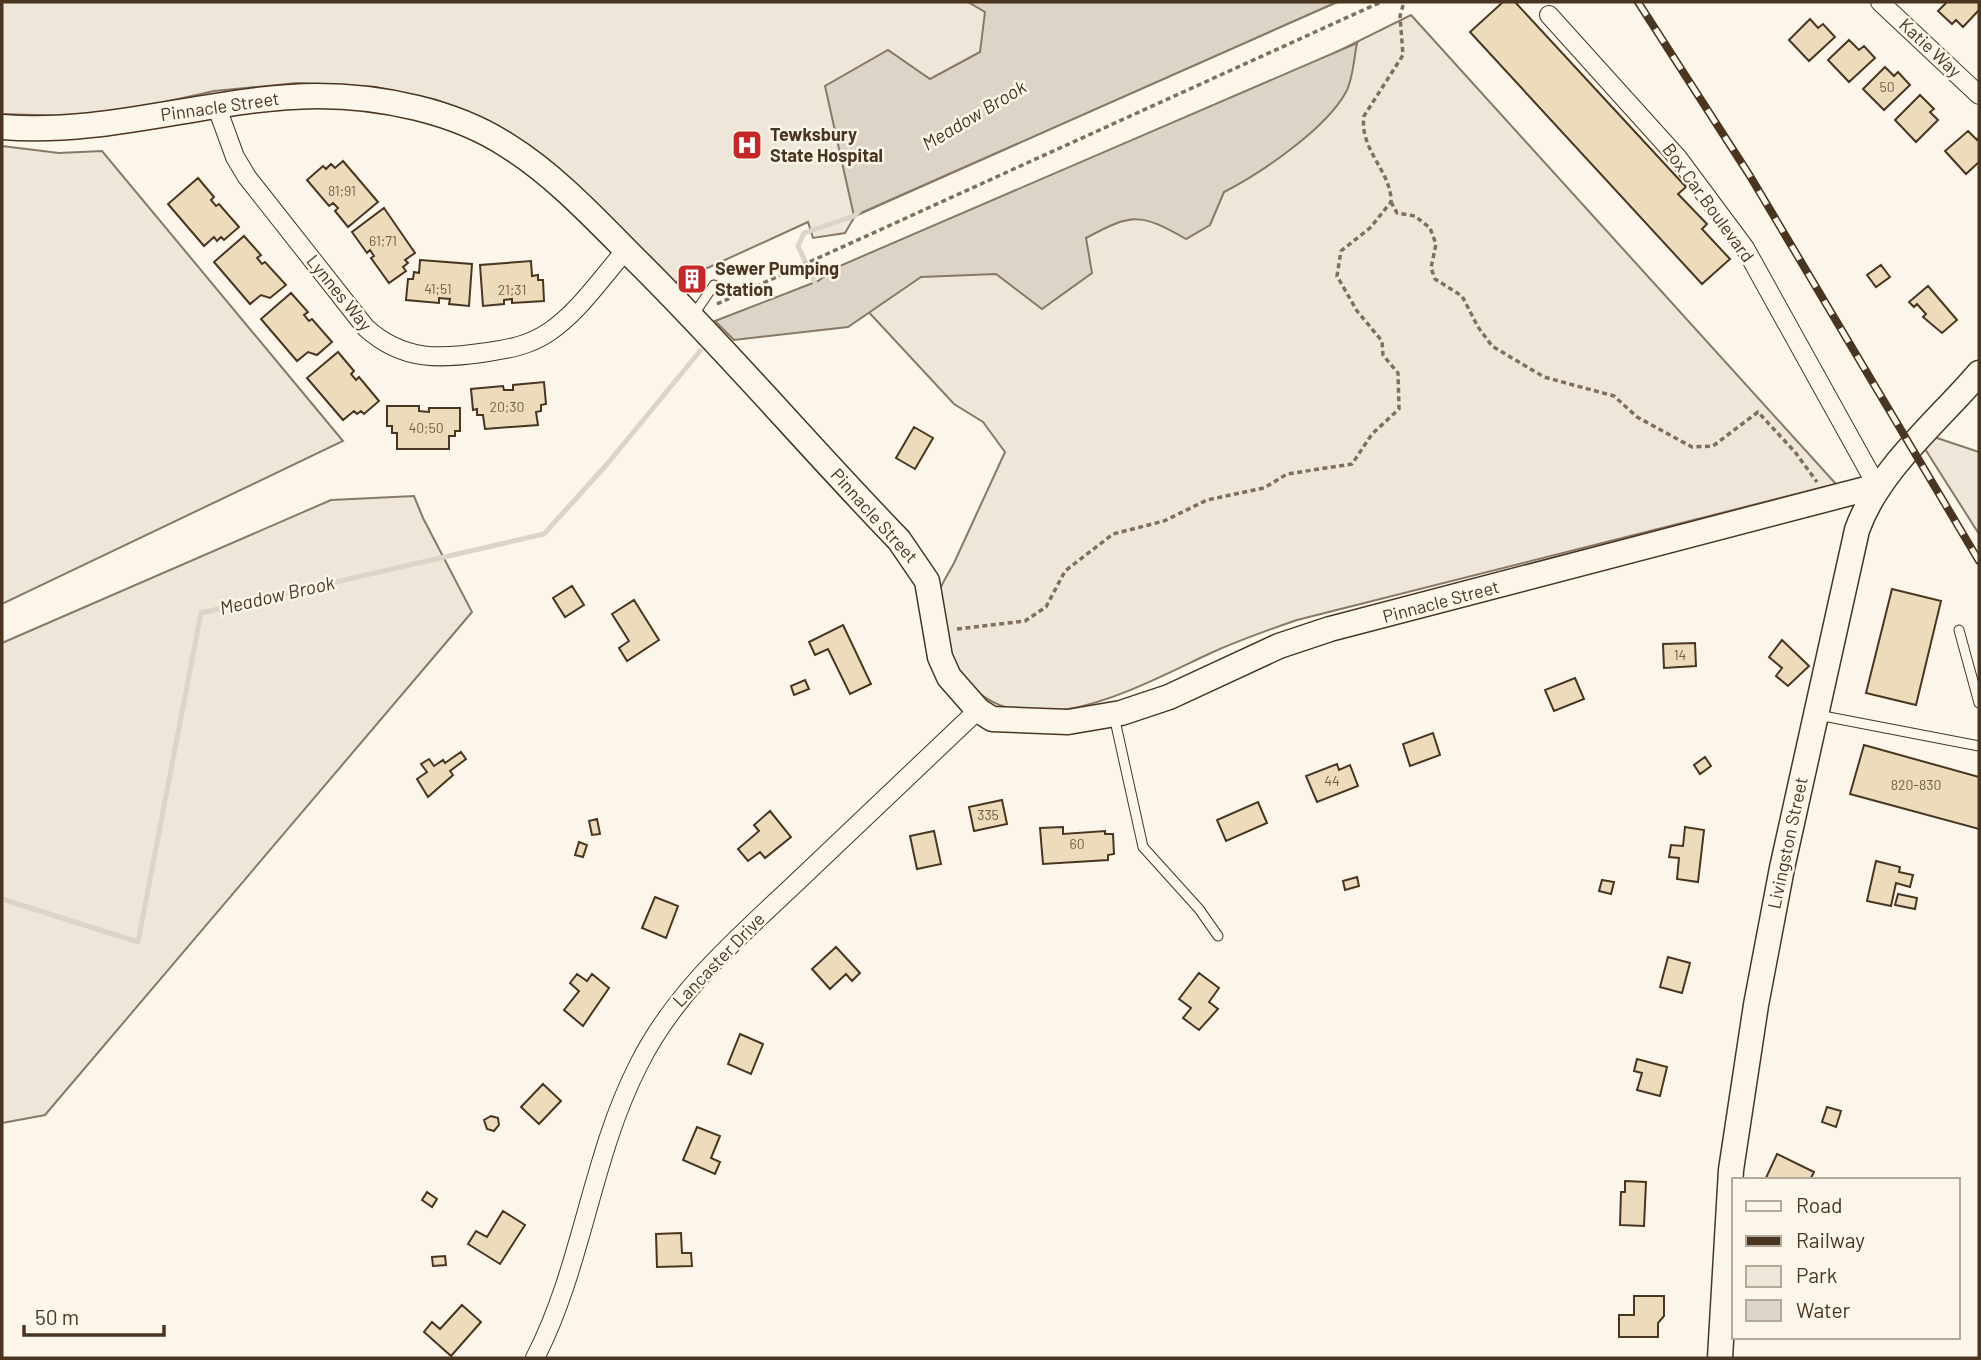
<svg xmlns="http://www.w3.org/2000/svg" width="1981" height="1360" viewBox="0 0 1981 1360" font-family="Barlow,sans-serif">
<rect width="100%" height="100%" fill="#fbf6e9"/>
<path fill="#ede6d9" stroke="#887966" stroke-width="2" d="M2 2H1337L855 216 845 233 813 238 808 222 668 286 489 122 437 100 375 87 297 83 214 91 98 117 2 114Z
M1411 15 1836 484 1297 620C1268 630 1240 640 1213 652 1145 683 1013 761 958 668 951 656 936 610 938 597 939 586 949 573 954 563 971 526 988 489 1005 452L983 422 954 404 851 293Z
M2 146 59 153 102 151 343 441 2 604Z
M1913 430 1979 452V534Z
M414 496 423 518 472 612 45 1115 2 1123V643L331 500Z"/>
<path fill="#dcd4c6" stroke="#887966" stroke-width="2" d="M968 2H1337L854 216 825 86 888 50 930 79 980 52 985 12Z
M1357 43C1354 58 1353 79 1346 92 1326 129 1261 173 1224 192L1210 225 1186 239C1141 213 1132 213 1086 238L1092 273 1042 309 996 274 921 277 848 327 734 340 715 321 818 281 835 268Z"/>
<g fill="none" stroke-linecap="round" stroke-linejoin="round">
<path stroke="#dcd4c6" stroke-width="5" d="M817 287 798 246 804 233 854 216 859 211
M2 899 138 942 201 613 544 534 608 463 700 351"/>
</g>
<path fill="#ecdcbc" stroke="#4a3520" stroke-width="2" d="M1503 2H1515L1686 187 1678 194 1707 224 1702 229 1730 259 1702 284 1470 32Z
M1947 2H1979V10L1963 27 1956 20 1952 24 1938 11Z
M1810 19 1818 28 1823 24 1835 37 1809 61 1789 40Z
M1849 40 1859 50 1864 46 1875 58 1849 82 1828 60Z
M1885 67 1894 76 1898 72 1910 85 1884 110 1863 89Z
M1920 95 1934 109 1930 112 1938 120 1916 142 1895 120Z
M1968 131 1977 140 1979 137V162L1966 174 1945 151Z
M343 161 378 202 348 227 335 211 338 208 333 203 329 206 307 180 323 166 326 169 331 164 335 168Z
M198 178 214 197 211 200 216 206 219 204 239 227 224 240 221 237 217 241 214 237 204 246 168 204Z
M384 208 415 253 405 260 408 263 403 267 406 271 389 283 371 258 374 256 370 250 367 253 352 232Z
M244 236 261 255 257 258 262 264 265 262 286 285 270 298 261 295 250 304 214 262Z
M420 260 472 264 469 306 449 304 450 299 439 298V303L406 300 408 279H413L414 272 419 273Z
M531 261 532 276 538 275V280H543L544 301 512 303V299L504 300V304L483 306 480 265Z
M1881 265 1890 277 1876 287 1867 275Z
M695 268 703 276 688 290 680 282Z
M1928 286 1957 320 1942 333 1923 317 1926 314 1917 304 1914 307 1909 302Z
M291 293 308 312 304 315 309 321 312 319 332 342 317 355 308 352 297 361 261 319Z
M338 352 354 371 351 374 356 380 359 377 379 401 364 414 361 411 357 414 354 411 343 420 307 378Z
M544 382 546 404 541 405V411L536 412 538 425 485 429 483 415H477V409L473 410 471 389 503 386 504 390H513V385Z
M387 406H419V411L429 412V408H460V431H455V436H449V449H397V433H392V426H387Z
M914 427 933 438 915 469 896 458Z
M572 586 584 605 565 617 553 598Z
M1892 589 1941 601 1916 705 1866 693Z
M634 600 659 640 627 661 619 648 629 641 612 614Z
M843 625 871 684 850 694 828 649 815 655 809 642Z
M1782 640 1809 666 1788 686 1776 676 1782 668 1769 657Z
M1695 643 1696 666 1664 668 1663 644Z
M1575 678 1584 699 1554 711 1545 690Z
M805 680 809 689 794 695 791 686Z
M1433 733 1440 755 1410 766 1403 744Z
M1864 745 1979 777V829L1850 794Z
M461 752 466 759 450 771 453 775 428 797 417 779 427 772 421 764 429 759 434 766 443 760 445 763Z
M1705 757 1711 766 1700 774 1694 765Z
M1337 764 1339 770 1350 765 1358 786 1317 802 1306 776Z
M1002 800 1007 824 974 831 969 807Z
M1258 802 1267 823 1226 841 1217 820Z
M770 811 791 837 765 858 760 852 748 861 738 849 759 831 754 825Z
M597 819 600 834 592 835 589 821Z
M1063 827V834L1105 831V834H1113L1114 854 1108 855V860L1043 864 1040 828Z
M1685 827 1704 830 1698 882 1677 879 1679 858 1669 857 1671 845 1683 846Z
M934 831 941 864 917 869 910 836Z
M579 842 587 845 583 857 575 855Z
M1876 861 1900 867 1899 872 1913 875 1910 887 1896 883 1891 906 1867 901Z
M1357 877 1359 886 1345 890 1343 881Z
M1602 880 1614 882 1611 894 1599 891Z
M1898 894 1917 898 1915 909 1895 905Z
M655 897 678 906 666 938 642 928Z
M836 947 860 973 852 981 846 974 830 989 812 969Z
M1668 957 1690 963 1682 993 1660 987Z
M1199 973 1219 988 1209 1002 1218 1009 1199 1030 1183 1018 1191 1008 1179 999Z
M577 974 587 981 592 974 609 988 583 1026 564 1010 579 991 570 983Z
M740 1034 763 1044 751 1074 728 1064Z
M1637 1059 1667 1067 1660 1096 1637 1090 1642 1073 1634 1071Z
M543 1084 561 1101 539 1124 521 1107Z
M1827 1107 1841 1111 1836 1127 1822 1122Z
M491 1116 498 1118 499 1125 494 1131 487 1129 484 1120Z
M697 1127 720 1136 711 1158 720 1162 715 1174 683 1160Z
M1777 1154 1814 1172 1810 1180H1765Z
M1625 1181 1646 1182 1644 1226 1620 1225 1621 1192H1625Z
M427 1192 437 1199 432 1207 422 1200Z
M503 1211 525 1225 500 1264 468 1244 476 1231 487 1237Z
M681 1233 682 1253H691L692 1266 657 1267 656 1234Z
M445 1256 446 1265 433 1266 432 1257Z
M1634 1296H1664V1316L1658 1323V1337H1619V1315H1634Z
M462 1305 481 1322 451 1356 424 1332 432 1322 440 1329Z"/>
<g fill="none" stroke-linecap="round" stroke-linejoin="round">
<g stroke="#4a3520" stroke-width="11">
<path id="lane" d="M694 314 714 285
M1959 630 1979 703
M1818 715 1979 746
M1114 716 1143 847 1199 909 1218 936"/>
</g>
<g stroke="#4a3520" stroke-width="20">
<path id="street" d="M1880 2 1979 95
M1549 15 1678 158 1745 248 1877 486
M216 105 235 157 247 177 366 328C404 362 441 359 488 352 509 349 530 345 549 332 579 312 602 277 626 250
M535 1358C583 1265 591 1157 639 1064 676 990 739 937 798 881 858 824 918 767 978 710"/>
</g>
<g stroke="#4a3520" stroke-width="27">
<path id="secondary" d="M2 127C109 136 211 97 317 96 381 96 455 111 508 146 556 176 597 221 637 261 728 351 810 448 899 540L927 581 940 657 949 677 978 710 992 719 1068 722 1121 713 1169 697 1279 646 1330 629 1877 486
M1720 1358 1731 1170 1756 1005 1782 868 1857 530C1878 470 1938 421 1979 373"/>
</g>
<path stroke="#7f6f5c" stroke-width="3.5" stroke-dasharray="5 3.5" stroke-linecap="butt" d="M1391 202 1397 213 1415 216 1430 228 1436 244 1431 268 1435 279 1462 296 1478 327 1492 346 1544 377 1614 396 1637 417 1692 447 1713 446 1758 412 1795 452 1817 482
M717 304 1381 2
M957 629 1025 621 1046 607 1065 571 1113 534 1164 521 1207 500 1264 488 1287 474 1352 464 1372 434 1399 409 1398 373 1383 355 1382 341 1357 311 1337 276 1341 251 1370 228 1391 202C1392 172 1359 150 1364 116L1403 55 1400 16 1404 2"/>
<use href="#lane" stroke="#fbf6e9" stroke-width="9"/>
<use href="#street" stroke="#fbf6e9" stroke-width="18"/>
<use href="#secondary" stroke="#fbf6e9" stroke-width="24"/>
<g stroke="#4a3520" stroke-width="8">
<path id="rail" d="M1638 2 1750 176 1979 561"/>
</g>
<use href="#rail" stroke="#fbf6e9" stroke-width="5" stroke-dasharray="16" stroke-linecap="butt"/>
</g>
<defs>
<g id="hospital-square" transform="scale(1.575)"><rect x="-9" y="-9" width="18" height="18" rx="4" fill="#c62828" stroke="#fbf6e9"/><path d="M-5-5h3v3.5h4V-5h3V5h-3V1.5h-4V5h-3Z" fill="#fff"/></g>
<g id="building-square" transform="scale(1.575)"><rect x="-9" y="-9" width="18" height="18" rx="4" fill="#c62828" stroke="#fbf6e9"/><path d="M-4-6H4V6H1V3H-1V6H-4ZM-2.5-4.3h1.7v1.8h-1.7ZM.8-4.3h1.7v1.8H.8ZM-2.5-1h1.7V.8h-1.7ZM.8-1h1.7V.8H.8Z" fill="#fff"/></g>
</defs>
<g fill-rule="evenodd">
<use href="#hospital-square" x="747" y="145"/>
<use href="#building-square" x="692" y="279"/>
</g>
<g text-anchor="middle" stroke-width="5" stroke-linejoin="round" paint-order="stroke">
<g font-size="14" fill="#725f47">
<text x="1887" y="92">50</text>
<text x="342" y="196">81;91</text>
<text x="383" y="246">61;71</text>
<text x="438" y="294">41;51</text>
<text x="512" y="295">21;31</text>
<text x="507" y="412">20;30</text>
<text x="426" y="433">40;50</text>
<text x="1680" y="660">14</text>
<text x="1332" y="786">44</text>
<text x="1916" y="790">820-830</text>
<text x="988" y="820">335</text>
<text x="1077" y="849">60</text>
</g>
<g font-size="18" fill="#4a3520" stroke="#fbf6e9">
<text transform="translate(1930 48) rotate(43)" y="6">Katie Way</text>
<text transform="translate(220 107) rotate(-8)" y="6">Pinnacle Street</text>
<text transform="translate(1708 203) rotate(54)" y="6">Box Car Boulevard</text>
<text transform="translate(339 293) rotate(51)" y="6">Lynnes Way</text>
<text transform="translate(874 516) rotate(48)" y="6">Pinnacle Street</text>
<text transform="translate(1441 602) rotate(-15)" y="6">Pinnacle Street</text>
<text transform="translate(1788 843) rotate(-78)" y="6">Livingston Street</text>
<text transform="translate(719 960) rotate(-46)" y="6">Lancaster Drive</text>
</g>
<g font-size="18" font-weight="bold" fill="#4a3520" stroke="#fbf6e9" text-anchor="start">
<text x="770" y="141">Tewksbury<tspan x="770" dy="21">State Hospital</tspan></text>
<text x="715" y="275">Sewer Pumping<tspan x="715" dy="21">Station</tspan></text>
</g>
<g font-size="19" font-style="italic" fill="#4a3520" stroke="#fbf6e9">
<text transform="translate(974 115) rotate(-31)" y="7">Meadow Brook</text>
<text transform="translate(277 595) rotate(-13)" y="7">Meadow Brook</text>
</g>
</g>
<rect width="1981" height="1360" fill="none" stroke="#4a3520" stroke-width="7"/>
<rect x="1732" y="1178" width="228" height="161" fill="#fbf6e9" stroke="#b4a999" stroke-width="2"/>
<rect x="1746" y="1201" width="35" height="10" fill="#fbf6e9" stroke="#b4a999" stroke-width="2"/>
<text x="1796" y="1213" font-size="21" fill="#4a3520">Road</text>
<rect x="1746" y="1236" width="35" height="10" fill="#4a3520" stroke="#b4a999" stroke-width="2"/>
<text x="1796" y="1248" font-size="21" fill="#4a3520">Railway</text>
<rect x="1746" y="1266" width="35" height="21" fill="#ede6d9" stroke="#b4a999" stroke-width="2"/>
<text x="1796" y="1283" font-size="21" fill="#4a3520">Park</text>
<rect x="1746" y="1300" width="35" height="21" fill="#dcd4c6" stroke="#b4a999" stroke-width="2"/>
<text x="1796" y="1318" font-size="21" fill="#4a3520">Water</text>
<path d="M24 1325v10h140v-10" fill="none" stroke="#4a3520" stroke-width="3.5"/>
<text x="35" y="1325" font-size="21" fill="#4a3520" stroke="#fbf6e9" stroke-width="5" paint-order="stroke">50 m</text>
</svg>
